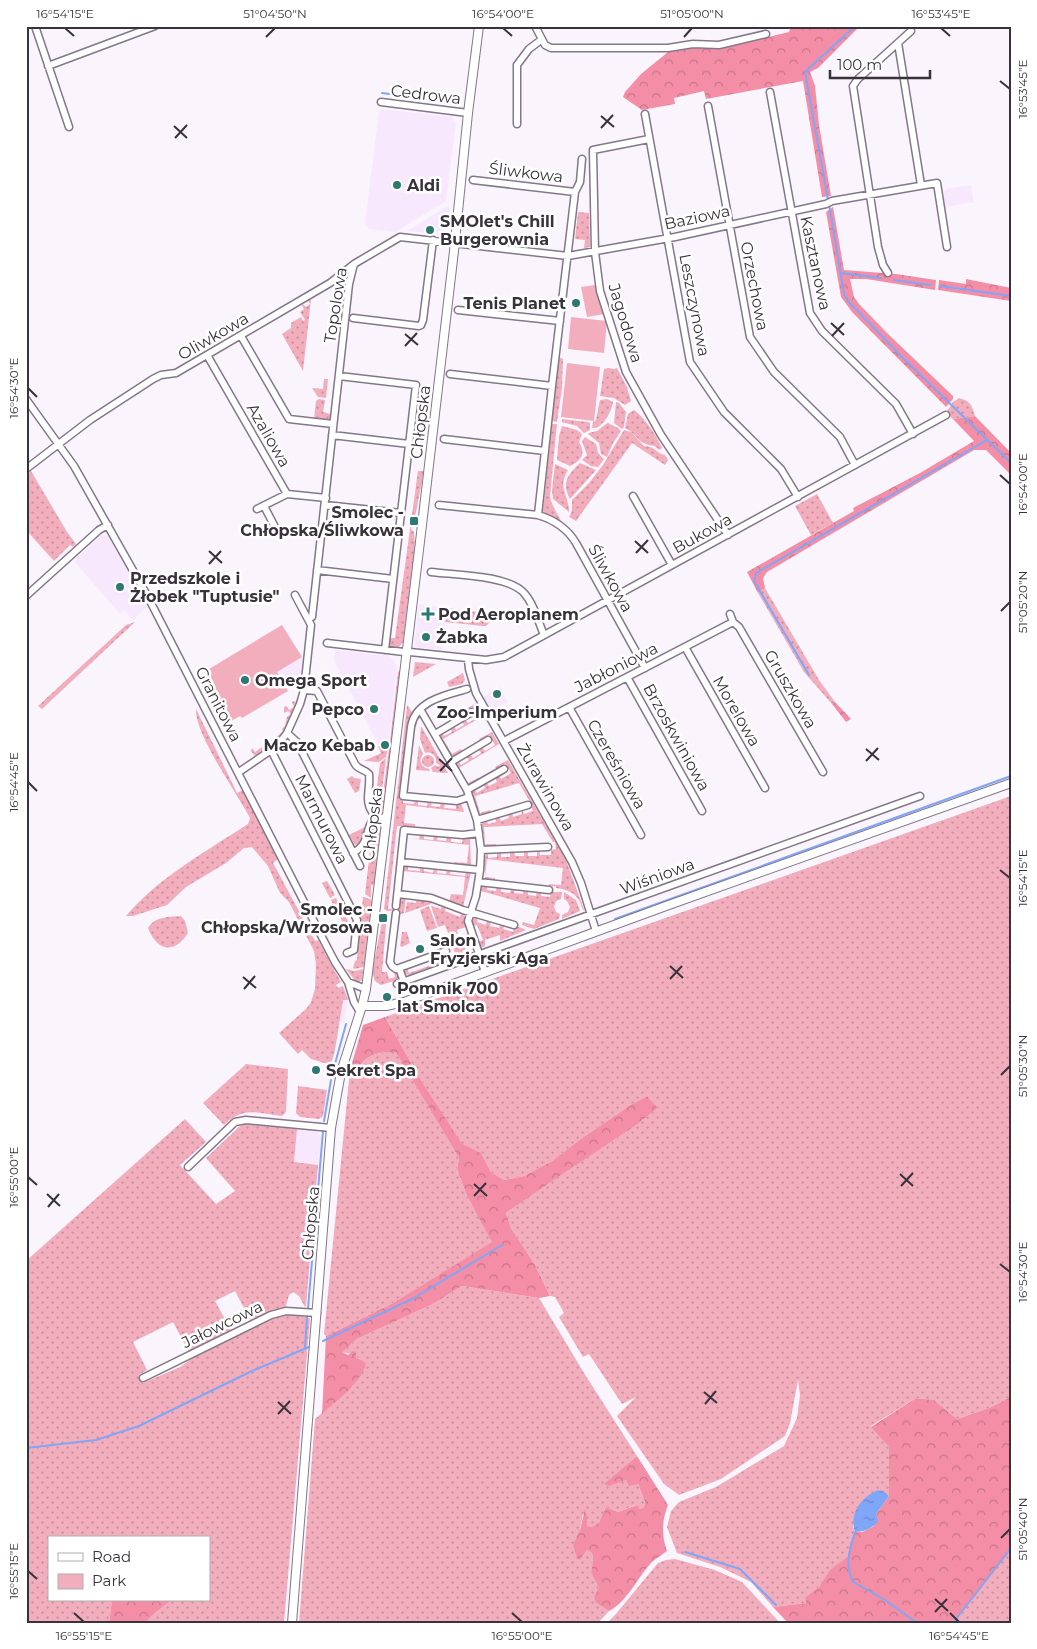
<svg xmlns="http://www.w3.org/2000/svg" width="1037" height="1649" viewBox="0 0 1037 1649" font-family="Montserrat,sans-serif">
<defs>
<pattern id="green-dots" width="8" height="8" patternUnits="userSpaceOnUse" patternTransform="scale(1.25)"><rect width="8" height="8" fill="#f2aebd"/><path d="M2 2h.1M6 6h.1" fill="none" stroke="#c58e9b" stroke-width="1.8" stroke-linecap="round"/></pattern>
<pattern id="forest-crowns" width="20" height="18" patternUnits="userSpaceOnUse" patternTransform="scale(1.25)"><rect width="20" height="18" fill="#f48ea6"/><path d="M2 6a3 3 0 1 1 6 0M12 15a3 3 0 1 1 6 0" fill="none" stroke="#c77588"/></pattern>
<pattern id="water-ripples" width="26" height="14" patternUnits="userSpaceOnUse" patternTransform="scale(1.25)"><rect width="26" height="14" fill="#80a6f7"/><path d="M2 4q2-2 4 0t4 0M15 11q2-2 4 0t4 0" fill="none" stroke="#6a88c9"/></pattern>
</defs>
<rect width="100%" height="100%" fill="#faf4fd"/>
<path fill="#f7e8fe" d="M382 109 452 117 456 123 446 201 395 232 369 229 365 223 379 112Z
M971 185 974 202 945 207 943 193 947 189Z
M449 205 447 226 436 234 407 231Z
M101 535 108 536 148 606 133 620 124 610 120 614 74 561Z
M419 604 447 608 442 650 414 647Z
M335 650 390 656 397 666 388 748 379 746 334 661Z
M302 657 303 659 300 681 293 685 292 682 285 686 277 672Z
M500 687 508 702 491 711 483 697Z
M343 1000H348L344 1023 339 1021Z
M297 1129 317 1131 321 1137 318 1165 294 1163Z"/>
<path fill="url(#green-dots)" d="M578 212 589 213 590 247 584 248 585 240 575 239Z
M311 299 303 371 282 334 291 328V323L301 317 303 321 305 320 300 312 304 309 302 305 303 304 306 307 310 304 308 301Z
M559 357 563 359 562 388 557 422 552 421Z
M609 368 614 369 617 368 627 387 631 401 625 405 614 398 600 396 604 369Z
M324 379H328L326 398 318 397 312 388 323 389Z
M959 398C970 401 972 405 975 416L953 419 946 413 953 402Z
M319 399 325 400 323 412 331 414 330 418 327 421 314 419 316 401Z
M600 400 607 399 613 402C612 411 602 430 592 428L593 422 596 420Z
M616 402 619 403 626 412 624 427 622 429 614 423Z
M634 410C644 417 657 436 662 448L659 450C653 443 651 447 644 443 637 440 634 432 625 428L628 414Z
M562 419 588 422 590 423V430L584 433 577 426 562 422Z
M608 423 618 428 621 431 613 443 607 457 601 454 599 443 588 434 589 433 597 431 606 424Z
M552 424H557L550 496C551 505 557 512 561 521L546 515 543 511Z
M562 426 577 430 582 434 579 442C586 454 582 460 570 466L557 460 559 436Z
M624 430 631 432 644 446C657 447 655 453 665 455L668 460 665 465 632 443 576 521 569 517 572 511V500L589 483 603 465Z
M585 437 596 444 598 453 604 459 598 467 591 466 582 460 587 455 582 441Z
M580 463 596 470 570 499C561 483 568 474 580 463Z
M555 464 568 470C557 488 569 494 569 512L553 499 552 490Z
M31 471 67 532 76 544 73 547 70 545 54 561 26 530V475Z
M418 471H424L415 517 412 521 411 529 414 532 415 547 403 642 399 647 390 646 389 638H395Z
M817 494 833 523 811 535 795 506Z
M765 588 819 680 835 702 832 704 804 672 758 593Z
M447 608 486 613 489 615 490 622 486 626H483L445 622Z
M135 622 42 709 38 706 126 625Z
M415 662 436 664 413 677Z
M402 668 392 742 390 741 398 672Z
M463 673 465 680 462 684 449 687 447 682Z
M295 701 296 703 283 732 275 741 255 756 251 751 252 748 255 752 283 732 282 729 285 726 287 717 291 714 288 711 284 713V707L286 706 289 710 294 707 292 702Z
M476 703 483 716 443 739 452 754 461 749 463 752 455 756H451C447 749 438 739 442 732L444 736 452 732 450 727 454 725 456 730 464 725 462 720 465 719 468 723 478 717 472 707 464 713 463 711Z
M407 705 412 712 408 721 400 797 403 798V803L414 804 415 799 418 800V805L427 806 428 801H432L431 806 440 807 441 802 445 803 444 808 456 809V804L461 803 464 812 406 805 404 823 415 824V827L397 826 388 909 399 908 400 900 406 897 404 913 398 915 399 910 387 911 384 909Z
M196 709 237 793 243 790 278 859 273 863 315 941 318 940 341 982 336 985 338 988 343 986 348 1000H343L335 1050 331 1065 311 1059 302 1050 298 1054 279 1033 306 1009 311 1002 315 989 316 964 314 951 289 902 280 893 268 866 252 847 244 848 226 863 186 887 167 905 133 916H126C159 877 205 852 248 824L250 818C237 793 195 735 196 709Z
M421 726 448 773 433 772 431 768 435 765 438 767 440 765 436 763C437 757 432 751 425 753L420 739Z
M492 732 499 744 459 768 468 783 478 778 479 780 471 785 467 784 456 765 458 760 461 765 469 760 466 756 470 754 473 758 481 753 478 749 482 747 485 751 495 745 489 735 480 742 479 739Z
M419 745 423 754C418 761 421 767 429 769L430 771 416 770Z
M378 746 388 748 386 757 379 762 364 761 381 753Z
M392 746 383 814 380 815 389 748Z
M422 761a6 6 0 1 1 12 0a6 6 0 1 1-12 0Z
M386 758 379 814 375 811V806L373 801H375L380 763Z
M508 760 566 860 585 912C583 910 581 906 580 902 575 892 565 889 556 888V886L549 887V884L561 885 563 868 487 859 485 877 495 878V881L485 879V877L484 857 488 853V858L497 857V852H501V857H510V852L514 851 515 856H524V851H528V856H537V850H539L540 855H551V850L556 849 555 842H553L542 824 484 827 485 844H496V847H489L485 845 482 824 486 820 488 824 496 822 495 817 499 816 501 821 509 818 508 813 512 812 513 817 522 814 521 810 522 809 524 814 533 811 529 800 519 783 475 796 480 813 490 810 491 813 483 815 479 813 471 793 474 789 477 793 485 788 483 784 486 782 489 786 497 782 495 777 499 775 501 779 511 773 505 764 497 770 495 767Z
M352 776 354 778 361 779 359 791 355 793 347 779Z
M1011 796V1397L989 1408 957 1419 934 1400 916 1398 871 1426 889 1447V1496L883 1492 878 1490 853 1526 855 1532 848 1556 831 1570 819 1587 805 1597 806 1603 773 1607 751 1582 720 1567 677 1553 667 1527 671 1511 679 1502 716 1487 784 1446 797 1418 800 1395 798 1380 790 1423 785 1436 721 1479 679 1495 664 1484 617 1416 636 1397 622 1404 589 1354 583 1357 559 1317 564 1313 555 1297 550 1296 534 1263 511 1228 506 1213 551 1181 635 1126 658 1108 647 1096 632 1104 582 1138 552 1161 524 1176 504 1180 491 1172 481 1153 462 1145 421 1080 385 1017Z
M376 821H379L382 823 376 879 374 885H371V898L365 894 370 851H371L372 847 370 846 373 827Z
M365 827C366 835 363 842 355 845L349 835Z
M420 833 424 834V839L433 840 434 835H438L437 840 446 841 447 836H451V842L462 843 463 838 470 837 471 866 454 865V862L467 863 469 845 407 838 419 839Z
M408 865V870L420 871V866H424V871L433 873 434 868H437V873L446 874 447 869H451L450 874 465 876 466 871 471 872 463 907 449 902 451 894 463 895 465 877 403 871 404 867Z
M327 881 335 895 330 898 322 883Z
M484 885H487V890L496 891 497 886 501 887V892L510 893 511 888H515L514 893 523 894 524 889 528 890V895L536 896 537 891H541V896L550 897 551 892H562L561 899 556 901 554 907 556 912 560 914 559 919 534 929 522 925 523 922 534 925 540 908 481 891 482 886Z
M564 892 576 900 580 911 562 919V915L568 912 570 907 567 901 564 899Z
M363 897H364L372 900 364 967 354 969 353 968 355 961 357 960Z
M336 898 343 912 338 915 331 900Z
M416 898 432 901 431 904 405 913 407 902 416 903Z
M433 905 432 906 441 909 442 905 446 906 445 911 460 917 462 912 464 913 466 927 457 930 458 934 448 933 445 925 438 927 431 906Z
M429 906 437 928 427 931 420 910Z
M384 912 387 914 382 972H387L389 979 395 977 394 973H397L399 976 397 980 381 985 375 981 372 972Z
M345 915 351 927V930L347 932 340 917Z
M181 916 185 921 188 933C174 955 157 951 148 928 155 916 169 917 181 916Z
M475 917H478L477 922 486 925 487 920 491 921 490 926 499 928 501 924 505 925 503 929 513 932 514 927 516 928 517 926 526 930 500 941V935L485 940V946L481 948 478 942 483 940 477 925 472 926 471 922Z
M402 932H407L410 943 402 947 400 946Z
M468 933 471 941 465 944 466 949 462 951 463 956 409 975 405 974 404 971 407 968 409 973 451 958 450 955 455 953 449 935 461 936 462 940 467 938 466 934Z
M346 969 355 971 363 969 362 980 357 983Z
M396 1051 459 1158 457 1169 467 1196 493 1242 393 1303 326 1336 324 1334 350 1070 357 1071C369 1053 376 1053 396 1051Z
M246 1064 288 1069 286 1112 282 1116C256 1113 244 1106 224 1125L203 1103Z
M298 1086 327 1090 323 1116 319 1119 300 1117 296 1113Z
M185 1119 206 1142 180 1165 216 1204 235 1191 206 1158 240 1126 246 1124 297 1129 294 1162 318 1165 306 1306 305 1307 299 1296 293 1292 289 1295 285 1309 253 1321 250 1319 235 1291 215 1301 232 1332 189 1352 173 1322 133 1342 147 1370 139 1375 143 1383 180 1367 198 1354 269 1319 283 1314 307 1317 310 1319 284 1623H145L155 1613 172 1600H209V1538H49V1600H112L109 1623H26V1261Z
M462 1286 539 1298 584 1373 637 1456 605 1484 626 1480 638 1484 645 1502 644 1507 640 1509 636 1505 618 1512 606 1507 599 1522 594 1527H587V1517L583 1514 580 1529V1560L587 1550 592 1553 593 1560 591 1573 599 1588 596 1603 609 1611 598 1623H299L315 1419 354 1385 360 1359 351 1354 341 1352 357 1339 433 1304Z
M1008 1553 1011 1554V1623H952Z
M675 1559 715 1570 742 1582 780 1623H607L615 1615 658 1563 666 1560Z"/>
<path fill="url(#forest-crowns)" d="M791 26H860L818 68 810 72 815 86 819 125 831 196 822 197 803 81 706 99 704 91 674 98 675 104 642 110 623 97 625 92 641 74 668 52 694 48 719 49 789 32Z
M833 207 844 270 896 274 936 280 935 290 866 279H850L854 297 859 304 888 334 953 396V399L946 407 852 312 841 297 826 212Z
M966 279 1011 288V301L938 290 939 280 966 284Z
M975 416 1011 453V475L986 450H974L767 572 763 578 765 588 758 593 747 572 854 511 853 508 920 473 974 441 953 419Z
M835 702 851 719 846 722 832 704Z
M385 1017 421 1080 462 1144 481 1153 491 1172 504 1180 524 1176 552 1161 582 1138 632 1104 647 1096 658 1108 635 1126 552 1181 506 1213 511 1228 534 1263 550 1296 539 1298 462 1286 433 1304 357 1339 342 1352 348 1355 355 1351 356 1352V1357L366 1363C361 1384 337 1400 322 1414L326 1336 393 1303 492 1242 467 1196 457 1169 459 1158 396 1052C376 1052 368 1054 356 1071L350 1070 363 1025Z
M1011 1397V1550L952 1623H788L773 1607 806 1603 805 1597 819 1587 830 1570 848 1556 850 1544 855 1532H862L874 1526 876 1514 889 1496V1447L871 1427 916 1398 934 1400 957 1419 989 1408Z
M637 1456 668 1505C662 1520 661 1535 667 1551 662 1555 656 1558 651 1563 637 1578 628 1601 609 1611L596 1603 594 1597 599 1588 591 1573 593 1560 592 1553 587 1550 580 1560 577 1558 573 1545 580 1530 585 1509 587 1517V1527H593L599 1522 606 1507 618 1512 637 1505 640 1509 644 1507 645 1502 638 1484 629 1486 626 1480 609 1486 604 1484Z
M112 1600H172L155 1613 145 1623H109Z"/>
<path fill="#f2aebd" d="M595 285 604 314 587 317 581 287Z
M571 317 607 321 604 353 568 349Z
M567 363 600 367 594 421 561 417Z
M282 625 302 657 277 672 288 691 242 718 240 716 229 722 213 693 216 691 204 672Z"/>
<path fill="url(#water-ripples)" d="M878 1490 883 1491 889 1496 876 1514 878 1522C872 1528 864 1532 855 1532 849 1514 861 1497 878 1490Z"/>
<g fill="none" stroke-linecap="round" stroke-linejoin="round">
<path stroke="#80a6f7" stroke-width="2" d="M382 93 450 102
M828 200 805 72 855 26
M829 204 844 294 848 301 900 355 1011 463
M841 273 881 278
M894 280 930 285
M940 286 1011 296
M809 675 754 581 756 573 987 440
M615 919 1011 776
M333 1071 346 1024
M324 1121 331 1080
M308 1308 323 1131
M323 1341 414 1298 502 1245
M305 1347 307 1317
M26 1448 96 1440 139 1426 252 1371 309 1347
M855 1532C850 1549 844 1564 853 1582L885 1600 917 1623
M685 1552 740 1569 776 1605
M953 1623 1011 1548"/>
<g stroke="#837789" stroke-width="9">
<path id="minor" d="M35 26 69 127
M535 26 545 45 551 48H668L693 44 719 45 766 34
M898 43 921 185
M48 66 155 26
M770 92 810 313 822 331 896 404 913 434
M381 102 468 113
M708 106 750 337 774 372 840 437 855 465
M645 114 690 362 724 412 781 469 798 497
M517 124V65L529 49 541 40
M649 139 593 150 595 252 600 291 626 372 661 435 728 535
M473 180 575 192
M888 273 883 265 878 247 853 86 858 79 911 31
M458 310 560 321
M353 318 419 326 421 325 423 320 433 240
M241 336 289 419 333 424
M207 355 287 494 326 498
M450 374 552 386
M339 376 416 385 385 650
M26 399 74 466 148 597 324 941 335 962 348 982 354 1002 360 1012
M332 435 409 444
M444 439 545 451
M26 469 90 420 153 379 161 375 176 373 330 283 354 264
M633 496 672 565
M325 505 401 513
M439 505 538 515C555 520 567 528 576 543L645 668
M264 506 276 529 279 531
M257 509 287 494
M538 515 552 386 575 192 580 182 582 159
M317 570 393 579
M431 572C455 575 508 575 524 593 534 604 538 621 544 635
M26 596 99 530 108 525
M312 617 349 284 354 264 400 237 568 256 675 237 826 204 832 201 937 183 947 247
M733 622 739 627 823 772
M327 643 404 652H410L486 660 504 657 946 415
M685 647 765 788
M468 659 469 669 476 693 572 862 581 883 596 931
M627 677 702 811
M467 689C445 695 415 701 411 727L403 796 457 801 469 797
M304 690 317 691 355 764C358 770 365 769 369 774 371 791 362 802 376 817L387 818
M569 707 641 835
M420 709 467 790 477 820 481 850 480 870 476 896 468 921 485 972
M287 733 297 742 360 866
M435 734 472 712
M504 741 733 622 730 614
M271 750 357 920 354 950 347 953
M451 762 488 740
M239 772 277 746 287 733 300 704 304 690 311 625 295 595
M467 790 504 769
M477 820 528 805
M481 850 548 847
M353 853C373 841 363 828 376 817
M401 862 480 870
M479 882 549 890
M398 894 431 898 463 910 514 925
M396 906 404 830 463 835 479 833
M396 913 390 962 392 966 396 969 399 968 446 951
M399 968 404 982
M348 982 366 989
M397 984 920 796
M188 1167 235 1122 246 1120 331 1128
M143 1378 271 1315 286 1311 317 1313"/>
</g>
<g stroke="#837789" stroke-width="10">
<path id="tertiary" d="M362 1006H386L404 1002 666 906 1011 783
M292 1623 331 1128 341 1072 362 1006 366 989 422 525 454 251 468 113 479 26"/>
</g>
<use href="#minor" stroke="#fff" stroke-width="6"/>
<use href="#tertiary" stroke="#fff" stroke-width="8"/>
</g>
<path fill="none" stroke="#38323a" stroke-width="2" d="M65 28 74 36M503 28 512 36M941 28 950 36M266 37 275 28M684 37 692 28M1000 81 1010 89M601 116 614 127M174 126 187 138M601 128 613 115M175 138 187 125M831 323 844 335M405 334 418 345M832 336 844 323M405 346 417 333M28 388 37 397M1000 475 1010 484M635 541 648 553M209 551 222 563M636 553 648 540M209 564 221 551M1001 611 1010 602M866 749 879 760M439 759 452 771M866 761 878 748M440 771 452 758M28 782 37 791M1000 870 1010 878M670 966 683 978M243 977 256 988M670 979 682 966M244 989 255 976M1001 1075 1010 1066M900 1174 913 1186M28 1177 37 1185M474 1184 487 1196M901 1186 913 1173M47 1194 60 1206M474 1196 486 1183M48 1207 59 1194M1000 1264 1010 1272M704 1392 717 1403M278 1402 291 1414M705 1404 716 1391M278 1414 290 1401M1001 1538 1010 1529M28 1571 37 1579M935 1599 948 1611M935 1612 947 1599M74 1613 84 1622M512 1613 522 1622M950 1613 959 1622"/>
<g fill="#2e7773" stroke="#fff" stroke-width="2">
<circle cx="397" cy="185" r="5"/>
<circle cx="430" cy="230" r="5"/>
<circle cx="576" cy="303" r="5"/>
<rect x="409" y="516" width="10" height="10" rx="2.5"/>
<circle cx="120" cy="587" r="5"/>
<path d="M425.5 606.5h5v5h5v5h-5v5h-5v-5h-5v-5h5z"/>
<circle cx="426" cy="637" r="5"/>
<circle cx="245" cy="680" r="5"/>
<circle cx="497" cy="694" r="5"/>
<circle cx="374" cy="709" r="5"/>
<circle cx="385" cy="745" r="5"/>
<rect x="378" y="913" width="10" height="10" rx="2.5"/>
<circle cx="420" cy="949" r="5"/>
<circle cx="387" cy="997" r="5"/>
<circle cx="316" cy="1070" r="5"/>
</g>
<g text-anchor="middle" stroke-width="5" stroke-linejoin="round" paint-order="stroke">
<g font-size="16" fill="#38323a" stroke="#fff">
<text transform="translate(426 94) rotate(7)" y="6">Cedrowa</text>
<text transform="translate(526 172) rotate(7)" y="6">Śliwkowa</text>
<text transform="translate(697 217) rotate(-12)" y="6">Baziowa</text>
<text transform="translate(816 263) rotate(78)" y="6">Kasztanowa</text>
<text transform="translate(755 286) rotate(79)" y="6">Orzechowa</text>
<text transform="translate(335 305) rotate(-81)" y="6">Topolowa</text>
<text transform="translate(695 305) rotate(79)" y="6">Leszczynowa</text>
<text transform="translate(626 323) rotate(73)" y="6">Jagodowa</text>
<text transform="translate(213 336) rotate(-30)" y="6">Oliwkowa</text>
<text transform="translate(420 422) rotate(-83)" y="6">Chłopska</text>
<text transform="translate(269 435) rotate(60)" y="6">Azaliowa</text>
<text transform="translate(702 533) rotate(-29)" y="6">Bukowa</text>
<text transform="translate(611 578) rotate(61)" y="6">Śliwkowa</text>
<text transform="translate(616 667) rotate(-27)" y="6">Jabłoniowa</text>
<text transform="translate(791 689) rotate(60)" y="6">Gruszkowa</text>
<text transform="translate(219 704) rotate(63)" y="6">Granitowa</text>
<text transform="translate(737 711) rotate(60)" y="6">Morelowa</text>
<text transform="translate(677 737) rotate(61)" y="6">Brzoskwiniowa</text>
<text transform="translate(617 764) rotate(60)" y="6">Czereśniowa</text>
<text transform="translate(546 787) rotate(60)" y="6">Żurawinowa</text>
<text transform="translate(322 819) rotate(63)" y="6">Marmurowa</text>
<text transform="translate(372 824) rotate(-83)" y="6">Chłopska</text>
<text transform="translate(657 876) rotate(-20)" y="6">Wiśniowa</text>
<text transform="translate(310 1223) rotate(-85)" y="6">Chłopska</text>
<text transform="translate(222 1324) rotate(-26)" y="6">Jałowcowa</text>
</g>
<g font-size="16" font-weight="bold" fill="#38323a" stroke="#fff" text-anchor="start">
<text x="407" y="191">Aldi</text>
<text x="440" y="227">SMOlet's Chill<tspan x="440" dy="18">Burgerownia</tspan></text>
<text x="566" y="309" text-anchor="end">Tenis Planet</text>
<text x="404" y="518" text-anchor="end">Smolec -<tspan x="404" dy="18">Chłopska/Śliwkowa</tspan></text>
<text x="130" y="584">Przedszkole i<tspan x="130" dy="18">Żłobek "Tuptusie"</tspan></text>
<text x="438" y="620">Pod Aeroplanem</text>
<text x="436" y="643">Żabka</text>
<text x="255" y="686">Omega Sport</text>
<text x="364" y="715" text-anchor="end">Pepco</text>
<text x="497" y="718" text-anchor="middle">Zoo-Imperium</text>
<text x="375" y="751" text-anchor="end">Maczo Kebab</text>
<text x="373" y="915" text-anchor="end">Smolec -<tspan x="373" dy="18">Chłopska/Wrzosowa</tspan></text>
<text x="430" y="946">Salon<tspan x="430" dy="18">Fryzjerski Aga</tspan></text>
<text x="397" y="994">Pomnik 700<tspan x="397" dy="18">lat Smolca</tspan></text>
<text x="326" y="1076">Sekret Spa</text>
</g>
</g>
<rect width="1037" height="1649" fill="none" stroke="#ffffff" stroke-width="55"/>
<rect x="48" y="1536" width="162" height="65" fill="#ffffff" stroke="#afadb0"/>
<rect x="58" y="1553" width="25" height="8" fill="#ffffff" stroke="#afadb0"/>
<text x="92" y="1562" font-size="15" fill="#38323a">Road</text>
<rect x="58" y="1574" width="25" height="15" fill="#f2aebd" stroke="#afadb0"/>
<text x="92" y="1586" font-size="15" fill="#38323a">Park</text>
<path d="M830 70v8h100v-8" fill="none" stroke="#38323a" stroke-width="2.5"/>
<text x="837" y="70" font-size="15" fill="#38323a" stroke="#ffffff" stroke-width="4" paint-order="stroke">100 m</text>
<rect x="28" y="28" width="982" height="1594" fill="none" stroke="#38323a" stroke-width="2"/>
<g font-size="12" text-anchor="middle" fill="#38323a">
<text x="65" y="18">16°54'15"E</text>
<text x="275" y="18">51°04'50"N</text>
<text x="503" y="18">16°54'00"E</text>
<text x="692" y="18">51°05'00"N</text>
<text x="941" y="18">16°53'45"E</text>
<text transform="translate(1023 89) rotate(-90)" y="4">16°53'45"E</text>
<text transform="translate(14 388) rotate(-90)" y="4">16°54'30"E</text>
<text transform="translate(1023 484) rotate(-90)" y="4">16°54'00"E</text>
<text transform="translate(1023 602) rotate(-90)" y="4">51°05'20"N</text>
<text transform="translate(14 782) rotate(-90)" y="4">16°54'45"E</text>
<text transform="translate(1023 878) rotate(-90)" y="4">16°54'15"E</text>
<text transform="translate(1023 1066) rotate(-90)" y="4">51°05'30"N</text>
<text transform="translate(14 1177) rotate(-90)" y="4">16°55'00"E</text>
<text transform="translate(1023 1272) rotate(-90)" y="4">16°54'30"E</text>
<text transform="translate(1023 1529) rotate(-90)" y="4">51°05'40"N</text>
<text transform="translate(14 1571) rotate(-90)" y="4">16°55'15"E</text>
<text x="84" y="1640">16°55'15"E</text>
<text x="522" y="1640">16°55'00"E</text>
<text x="959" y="1640">16°54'45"E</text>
</g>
</svg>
